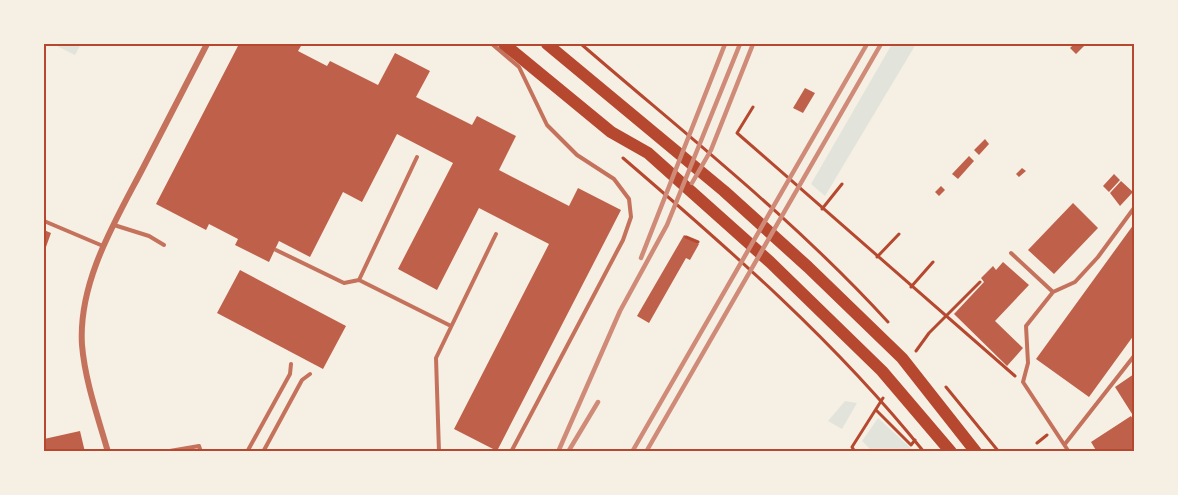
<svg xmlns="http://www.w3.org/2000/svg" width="1178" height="495" viewBox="0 0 1178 495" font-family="Barlow,sans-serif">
<rect width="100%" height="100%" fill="#f6efe4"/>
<path fill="#e2e4dc" d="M53 44H81L75 55Z
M892 44H916L825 196 811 184Z
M845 401 857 403 842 429 828 421Z
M878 418 914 451H872L862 441Z"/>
<path fill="#bf614a" d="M239 44H296L301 46 298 51 327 66 330 61 378 85 395 53 430 71 416 97 472 125 477 116 516 136 499 170 569 206 578 188 621 210 497 451 454 429 549 244 479 208 437 290 398 269 453 163 397 134 362 202 343 192 310 257 279 241 269 262 235 245 238 239 209 224 206 230 156 204Z
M1074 44H1086L1076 54 1070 48Z
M805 88 815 93 803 113 793 108Z
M985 139 989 144 979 155 974 150Z
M969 156 974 161 958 179 952 174Z
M1022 168 1026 171 1019 177 1016 174Z
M1114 174 1120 180 1109 192 1103 186Z
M1121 181 1133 192 1120 206 1110 193Z
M941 186 945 190 939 196 935 192Z
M1073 203 1098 228 1054 274 1028 250Z
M1134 224V335L1089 397 1036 359Z
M44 230 51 233 46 247 44 246Z
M684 235 699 244 690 260 686 258 649 323 637 316Z
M1003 262 1029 285 995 321 1023 348 1007 366 954 314 984 282 981 278 993 266 996 270Z
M240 270 346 326 323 369 217 313Z
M1134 374V417L1115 387Z
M1131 416 1134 421V452H1097L1091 442Z
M80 431 85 452H44V439Z"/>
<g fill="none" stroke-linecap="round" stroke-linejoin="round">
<path stroke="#b5482f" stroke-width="3" d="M581 44C685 134 795 220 888 322
M753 107 737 133 1015 376
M623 158C730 250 835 341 924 452
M822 209 842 184
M686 237 698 242
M877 257 899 234
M911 287 933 262
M916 351 929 333 980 282
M946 387 999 452
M876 410 911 445 915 440
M1037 443 1047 435
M855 452 852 447 883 398"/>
<path stroke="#c5725c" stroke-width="4" d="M492 44 519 67 547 125 577 155 614 179 629 199 631 217 623 240 511 452
M417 157 359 280 451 326
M44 221 103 246
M114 225 149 236 164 245
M276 250 344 283 359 280
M1011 253 1053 292
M1065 444 1134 356
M164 452 199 446 201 452
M247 452 290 374 291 364
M263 452 302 380 310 374
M439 452 436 358 496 234
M1069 452 1023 382 1028 363 1026 326 1053 292 1075 282 1098 257 1134 208"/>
<path stroke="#c5725c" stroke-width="6" d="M108 452C98 417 85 381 82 345 78 281 116 220 144 166 165 125 186 84 207 44"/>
<path stroke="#b5482f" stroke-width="12" d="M504 44 611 132 648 153 770 262 882 371 951 452
M547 44 724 191 808 267 902 358 976 452"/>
<path stroke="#cf8b77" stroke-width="4.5" d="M692 183 711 150 753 44
M641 258 725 44
M558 452 620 311 667 225 740 44
M568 452 598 402
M632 452 867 44
M646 452 881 44"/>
</g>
<rect width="1178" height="495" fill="none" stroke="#f6efe4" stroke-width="90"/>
<rect x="45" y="45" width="1088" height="405" fill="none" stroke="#b5482f" stroke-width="2"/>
</svg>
